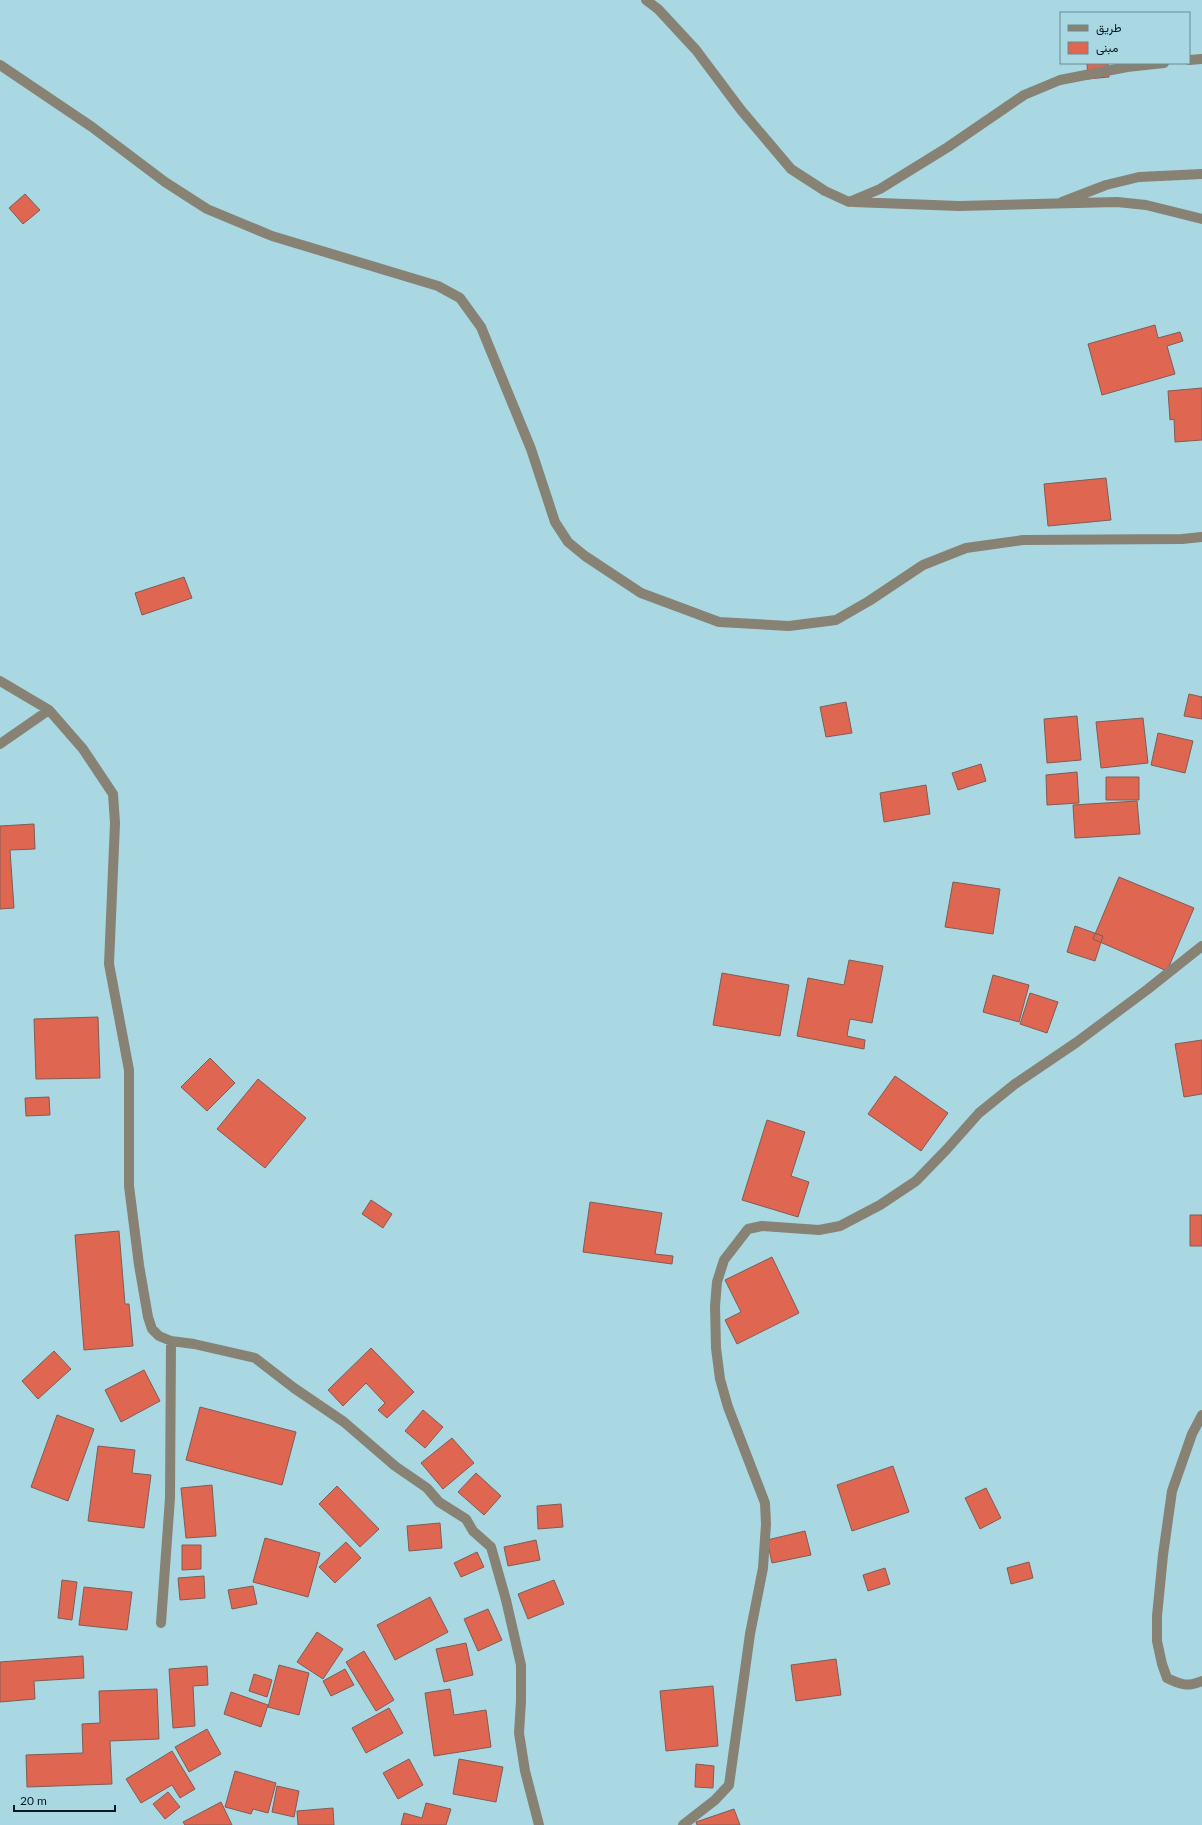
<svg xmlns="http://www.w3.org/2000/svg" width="1202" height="1825" viewBox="0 0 1202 1825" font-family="Lato,Vazirmatn,sans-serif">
<rect width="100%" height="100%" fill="#a9d8e2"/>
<path fill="#df6650" stroke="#815c55" d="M1087 63H1108L1109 77 1088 79Z
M25 194 40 210 23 224 9 208Z
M1155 325 1158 338 1180 332 1183 341 1167 346 1175 374 1102 395 1088 344Z
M1202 388V440L1175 442 1174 419 1170 420 1168 391Z
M1106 478 1111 520 1048 526 1044 484Z
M184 577 192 598 142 615 135 593Z
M1189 694 1202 697V719L1184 716Z
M846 702 852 733 826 737 820 707Z
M1077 716 1081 760 1047 763 1044 719Z
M1143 718 1148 763 1101 768 1096 722Z
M1158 733 1193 741 1185 773 1151 765Z
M981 764 986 781 958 790 952 773Z
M1077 772 1079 803 1047 805 1046 775Z
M1106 777H1139V800H1106Z
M926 785 930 814 884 822 880 793Z
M1137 801 1140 834 1075 838 1073 805Z
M34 824 35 849 10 850 14 908 0 909V826Z
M1119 877 1194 908 1167 971 1093 939Z
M953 882 1000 889 993 934 945 927Z
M1075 926 1103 936 1095 961 1067 952Z
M849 960 883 966 872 1023 850 1019 847 1036 865 1040 864 1049 797 1036 808 978 844 985Z
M722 973 789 985 780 1036 713 1025Z
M993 975 1029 985 1019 1022 983 1012Z
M1030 993 1058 1002 1047 1033 1020 1024Z
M98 1017 100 1078 36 1079 34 1019Z
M1202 1040V1094L1184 1097 1175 1044Z
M210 1058 235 1083 207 1111 181 1087Z
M895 1076 948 1113 921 1151 868 1114Z
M258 1079 306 1118 265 1168 217 1129Z
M49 1097 50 1115 26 1116 25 1098Z
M767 1120 805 1132 791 1176 809 1182 798 1217 742 1200Z
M371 1200 392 1214 383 1228 362 1214Z
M590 1202 662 1213 655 1254 673 1256 672 1264 583 1252Z
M1190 1215H1202V1246H1190Z
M119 1231 125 1304H129L133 1346 84 1350 75 1235Z
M772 1257 799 1313 737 1344 725 1320 741 1312 725 1280Z
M371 1348 414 1392 387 1418 378 1410 385 1403 366 1383 343 1406 328 1390Z
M54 1351 71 1369 38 1399 22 1381Z
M144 1370 160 1401 121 1422 105 1390Z
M200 1407 296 1432 282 1485 186 1460Z
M423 1410 443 1427 425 1448 405 1431Z
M57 1415 94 1429 68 1501 31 1487Z
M452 1438 474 1463 443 1489 421 1463Z
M98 1446 135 1450 132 1473 151 1475 144 1528 88 1521Z
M893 1466 909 1512 852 1531 837 1485Z
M476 1473 501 1496 484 1515 458 1492Z
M212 1485 216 1536 186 1538 181 1488Z
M337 1486 379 1529 360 1547 319 1504Z
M986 1488 1001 1518 980 1529 965 1498Z
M561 1504 563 1527 538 1529 537 1506Z
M440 1523 442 1548 409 1551 407 1526Z
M805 1531 811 1555 772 1563 767 1540Z
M265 1538 320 1553 308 1597 253 1582Z
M536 1540 540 1560 508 1566 504 1547Z
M346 1542 361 1558 335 1583 319 1567Z
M182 1545H201V1569L182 1570Z
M477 1552 484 1567 461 1577 454 1563Z
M1029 1562 1033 1578 1011 1584 1007 1568Z
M885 1568 890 1584 868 1591 863 1575Z
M204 1576 205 1598 180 1600 178 1578Z
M62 1580 77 1582 72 1620 58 1618Z
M554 1580 564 1604 528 1619 518 1594Z
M253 1586 257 1604 232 1609 228 1590Z
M84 1587 132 1592 127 1630 79 1625Z
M430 1597 448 1632 395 1660 377 1625Z
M488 1609 502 1640 478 1651 464 1619Z
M317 1632 343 1649 323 1679 297 1662Z
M466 1643 473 1675 444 1682 436 1649Z
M364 1651 394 1700 376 1711 346 1662Z
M83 1656 84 1678 34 1681 35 1699 0 1702V1662Z
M836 1659 841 1695 796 1701 791 1665Z
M279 1665 309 1673 299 1715 268 1707Z
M207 1666 208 1685 193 1686 195 1726 173 1728 169 1669Z
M345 1669 354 1685 331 1696 323 1681Z
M254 1674 272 1680 267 1697 249 1691Z
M713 1686 718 1746 666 1751 660 1691Z
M157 1689 159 1739 110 1741 112 1784 27 1787 26 1755 83 1753 82 1724 100 1723 99 1691Z
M450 1689 454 1715 486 1710 491 1747 434 1756 425 1693Z
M231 1692 268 1705 261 1727 224 1714Z
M389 1708 403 1733 366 1753 352 1728Z
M207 1729 221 1754 189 1772 175 1747Z
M172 1751 195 1789 180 1798 172 1785 141 1803 126 1779Z
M409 1759 423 1785 398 1799 383 1773Z
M459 1759 503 1767 496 1802 453 1794Z
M696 1764 714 1766 713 1788 695 1787Z
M235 1771 276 1783 268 1813 253 1809 251 1814 225 1807Z
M277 1786 299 1791 294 1817 272 1812Z
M168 1792 180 1807 165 1819 153 1804Z
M221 1802 232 1825H185L183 1822Z
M426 1803 451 1809 446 1825H401L404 1813 422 1818Z
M333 1808 334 1825H298L297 1811Z
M734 1809 740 1825H697L696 1822Z"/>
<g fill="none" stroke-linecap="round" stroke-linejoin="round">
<path stroke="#878273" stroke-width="10" d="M646 0 658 9 696 50 741 110 791 169 825 191 849 202 880 189 948 147 1024 95 1060 80 1127 67 1164 63
M1189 60 1202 59
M0 65 92 127 165 182 207 209 272 236 438 286 460 298 481 327 531 449 555 522 568 542 585 556 641 593 719 622 789 626 836 620 869 601 923 565 966 548 1023 540 1182 539 1202 537
M853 202 959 206 1117 202 1146 205 1202 219
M1062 202 1106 185 1139 177 1202 174
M0 681 49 710 0 744
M49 710 83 749 113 794 115 823 109 964 129 1070V1186L139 1265 148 1317 152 1329 159 1336 171 1341 194 1344 255 1358 294 1388 344 1422 395 1466 427 1488 439 1502 466 1519 473 1531 491 1547 506 1600 521 1665V1701L519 1733 525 1771 539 1825
M1202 1415 1192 1434 1172 1491 1163 1555 1157 1616V1641L1162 1664 1167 1678C1181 1685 1188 1687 1202 1681
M161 1623 170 1498 171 1341
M683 1825 715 1800 729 1785 750 1634 763 1568 766 1524 765 1503 728 1407 720 1379 716 1348 715 1306 717 1282 724 1260 748 1229 762 1226 819 1230 840 1226 880 1205 916 1181 947 1149 979 1113 1015 1084 1077 1042 1148 989 1202 946"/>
</g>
<rect x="1060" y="12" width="130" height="52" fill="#a9d8e2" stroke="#688c93"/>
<rect x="1068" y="25" width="20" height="6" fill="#878273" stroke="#688c93"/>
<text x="1096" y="32" font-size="12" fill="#071a1d">طريق</text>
<rect x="1068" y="42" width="20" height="12" fill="#df6650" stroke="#688c93"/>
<text x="1096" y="52" font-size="12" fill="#071a1d">مبنى</text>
<path d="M14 1805v6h101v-6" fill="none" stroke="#071a1d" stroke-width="2"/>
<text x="20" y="1805" font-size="12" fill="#071a1d" stroke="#a9d8e2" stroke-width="3" paint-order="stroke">20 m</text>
</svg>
